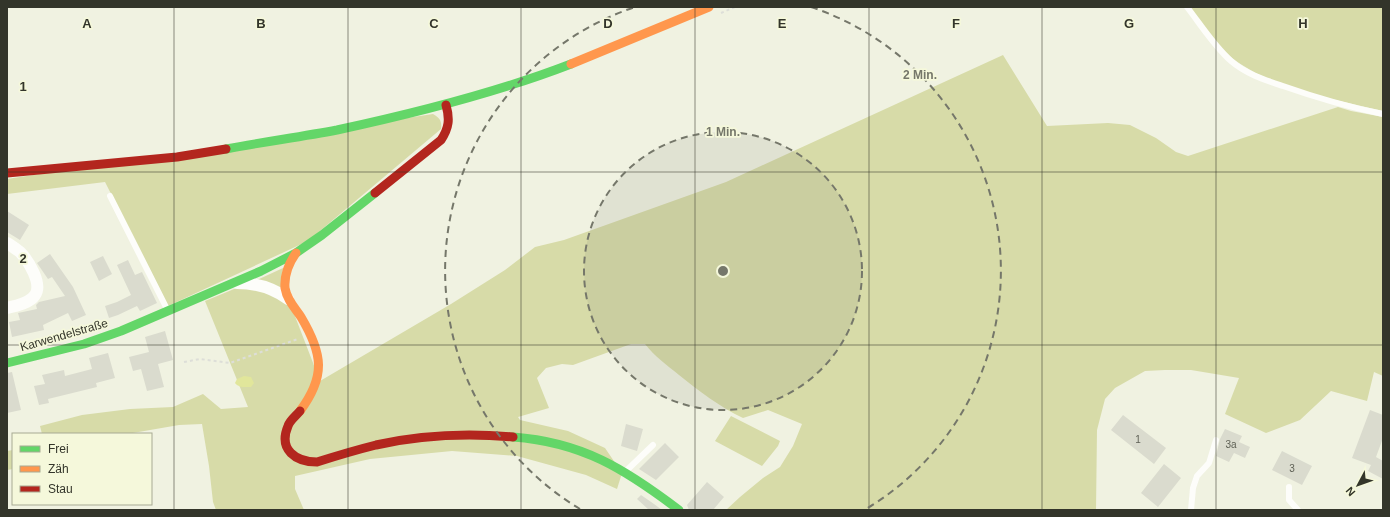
<svg xmlns="http://www.w3.org/2000/svg" width="1390" height="517" viewBox="0 0 1390 517" font-family="Helvetica,sans-serif">
<rect width="100%" height="100%" fill="#f0f2e1"/>
<path fill="#d7dba8" d="M1190 7H1383V111C1335 100 1269 88 1231 57 1214 43 1202 24 1190 7Z
M1003 55 1047 126 1108 123 1130 125 1156 138 1176 152 1188 156 1338 107 1351 111 1383 117V376L1374 372 1367 401 1331 391 1300 420 1266 433 1225 414 1239 378 1191 370H1165L1145 371 1115 388 1105 399 1097 430 1096 510H726L740 497 763 478 780 467 793 446 802 424 768 410 743 418C720 407 699 391 679 375 667 365 654 356 645 344H631L573 365 562 364 546 368 537 378 549 408 518 417 520 420 568 431 605 448 622 473 617 489 586 475 517 456 452 451 370 459 295 476V489L304 510H216L213 502 209 466 202 424 179 425 127 434H42L40 426 82 415 130 409 173 407 203 394 221 409 248 407 205 301 239 287 260 289 281 298 293 311 320 381 451 304 505 270 535 247 564 240 726 182Z
M433 114C440 118 442 121 441 129L308 241 168 306 105 182 7 194V179Z
M283 268 281 288 257 280Z
M731 416 780 441 778 446 762 466 715 441Z
M13 450V469L7 470V451Z"/>
<path fill="#e1e69b" d="M244 376 251 377 254 383 251 387C245 387 239 388 235 383L237 379Z"/>
<path fill="#dadbce" d="M7 211 29 225 20 240 7 232Z
M50 254 73 287 86 315 72 321 68 313 43 325 44 330 12 337 9 322 20 320 18 313 37 309 36 305 39 302 65 296 52 277 48 279 37 263Z
M103 256 112 274 99 281 90 262Z
M128 260 135 275 142 272 157 303 140 311 137 306 118 315 109 318 105 306 117 302 131 295 117 265Z
M165 331 173 360 158 364 164 387 147 391 141 369 133 371 129 357 149 352 145 337Z
M108 353 115 378 96 383 97 387 48 399 49 403 39 405 34 386 45 384 42 375 64 370 65 376 92 369 89 358Z
M12 372 21 410 7 413V373Z
M1370 410 1383 415V438L1376 457 1383 461V479L1368 471 1371 465 1352 458Z
M1123 415 1166 448 1154 464 1111 430Z
M626 424 643 429 637 451 621 446Z
M1225 429 1242 436 1239 442 1250 447 1245 458 1234 453 1229 462 1216 456 1220 439Z
M665 443 679 457 656 480 639 469Z
M1282 451 1312 466 1302 485 1272 470Z
M1164 464 1181 478 1158 507 1141 493Z
M707 482 724 497 713 510H689L687 505Z
M641 495 654 504 662 510H649L637 499Z"/>
<g fill="none" stroke-linecap="round" stroke-linejoin="round">
<path stroke="#ddded8" stroke-width="2" stroke-dasharray="3 3" stroke-linecap="butt" d="M721 13 735 7
M184 362 200 359 230 363 298 339"/>
<path stroke="#fdfdfa" stroke-width="6" d="M1187 7C1201 25 1214 46 1231 61 1246 74 1265 80 1283 86 1317 98 1348 107 1383 114
M110 196 167 309
M626 471 653 445
M1289 487V500L1298 510
M1191 510 1193 488 1197 476 1209 463 1216 440"/>
<path stroke="#fdfdfa" stroke-width="12" d="M7 243C12 246 16 249 20 252 28 260 43 284 35 295 30 303 16 306 7 308
M237 283C256 283 273 288 288 299"/>
<path stroke="#63d668" stroke-width="9" d="M226 149C263 142 300 137 337 130 416 113 496 93 571 64
M7 363 84 344 121 331 261 271 296 253 322 235 375 193
M513 437C582 442 625 469 679 510"/>
<path stroke="#ff974d" stroke-width="9" d="M571 64 709 7
M296 253C289 263 284 275 285 288 287 300 295 308 301 317 323 354 326 376 300 411"/>
<path stroke="#b3261e" stroke-width="9" d="M7 173 177 157 226 149
M375 193 441 140C449 128 450 119 446 105
M300 411C296 416 290 420 288 426 278 450 296 462 317 462 336 456 356 450 376 445 421 435 467 433 513 437"/>
</g>
<path fill="none" stroke="#33352a" stroke-width="1" stroke-opacity="0.55" d="M174 7V510M348 7V510M521 7V510M695 7V510M869 7V510M1042 7V510M1216 7V510M7 172H1383M7 345H1383"/>
<circle cx="723" cy="271" r="139" fill="#75776a" fill-opacity=".12"/>
<g fill="none" stroke="#75776a" stroke-width="2" stroke-dasharray="7 5">
<circle cx="723" cy="271" r="139"/>
<path d="M580 509A278 278 0 0 1 635 7M811 7A278 278 0 0 1 866 509"/>
</g>
<g text-anchor="middle" stroke-width="3.5" stroke-linejoin="round" paint-order="stroke">
<g font-size="10" fill="#5e6055">
<text x="1138" y="443">1</text>
<text x="1231" y="448">3a</text>
<text x="1292" y="472">3</text>
</g>
<g font-size="12" fill="#33352a" stroke="#f5f8db">
<text transform="translate(64 335) rotate(-16)" y="4">Karwendelstraße</text>
</g>
</g>
<g font-size="13" text-anchor="middle" font-weight="bold" fill="#33352a" stroke="#f5f8db" stroke-width="3.5" stroke-linejoin="round" paint-order="stroke">
<text x="87" y="28">A</text>
<text x="261" y="28">B</text>
<text x="434" y="28">C</text>
<text x="608" y="28">D</text>
<text x="782" y="28">E</text>
<text x="956" y="28">F</text>
<text x="1129" y="28">G</text>
<text x="1303" y="28">H</text>
<text x="23" y="91">1</text>
<text x="23" y="263">2</text>
</g>
<circle cx="723" cy="271" r="6" fill="#75776a" stroke="#f5f8db" stroke-width="2"/>
<g font-size="12" text-anchor="middle" font-weight="bold" fill="#75776a" stroke="#f5f8db" stroke-width="3.5" stroke-linejoin="round" paint-order="stroke">
<text x="920" y="79">2 Min.</text>
<text x="723" y="136">1 Min.</text>
</g>
<rect width="1390" height="517" fill="none" stroke="#33352a" stroke-width="16"/>
<rect x="12" y="433" width="140" height="72" fill="#f5f8db" stroke="#a7aa94"/>
<rect x="20" y="446" width="20" height="6" fill="#63d668" stroke="#a7aa94"/>
<text x="48" y="453" font-size="12" fill="#33352a">Frei</text>
<rect x="20" y="466" width="20" height="6" fill="#ff974d" stroke="#a7aa94"/>
<text x="48" y="473" font-size="12" fill="#33352a">Zäh</text>
<rect x="20" y="486" width="20" height="6" fill="#b3261e" stroke="#a7aa94"/>
<text x="48" y="493" font-size="12" fill="#33352a">Stau</text>
<g transform="translate(1358 485) rotate(229)" stroke="#f5f8db" stroke-width="3" paint-order="stroke">
<path d="M0-3L7 15L0 10L-7 15Z" fill="#33352a"/>
<text y="-6" font-size="11" font-weight="bold" text-anchor="middle" fill="#33352a">N</text>
</g>
</svg>
